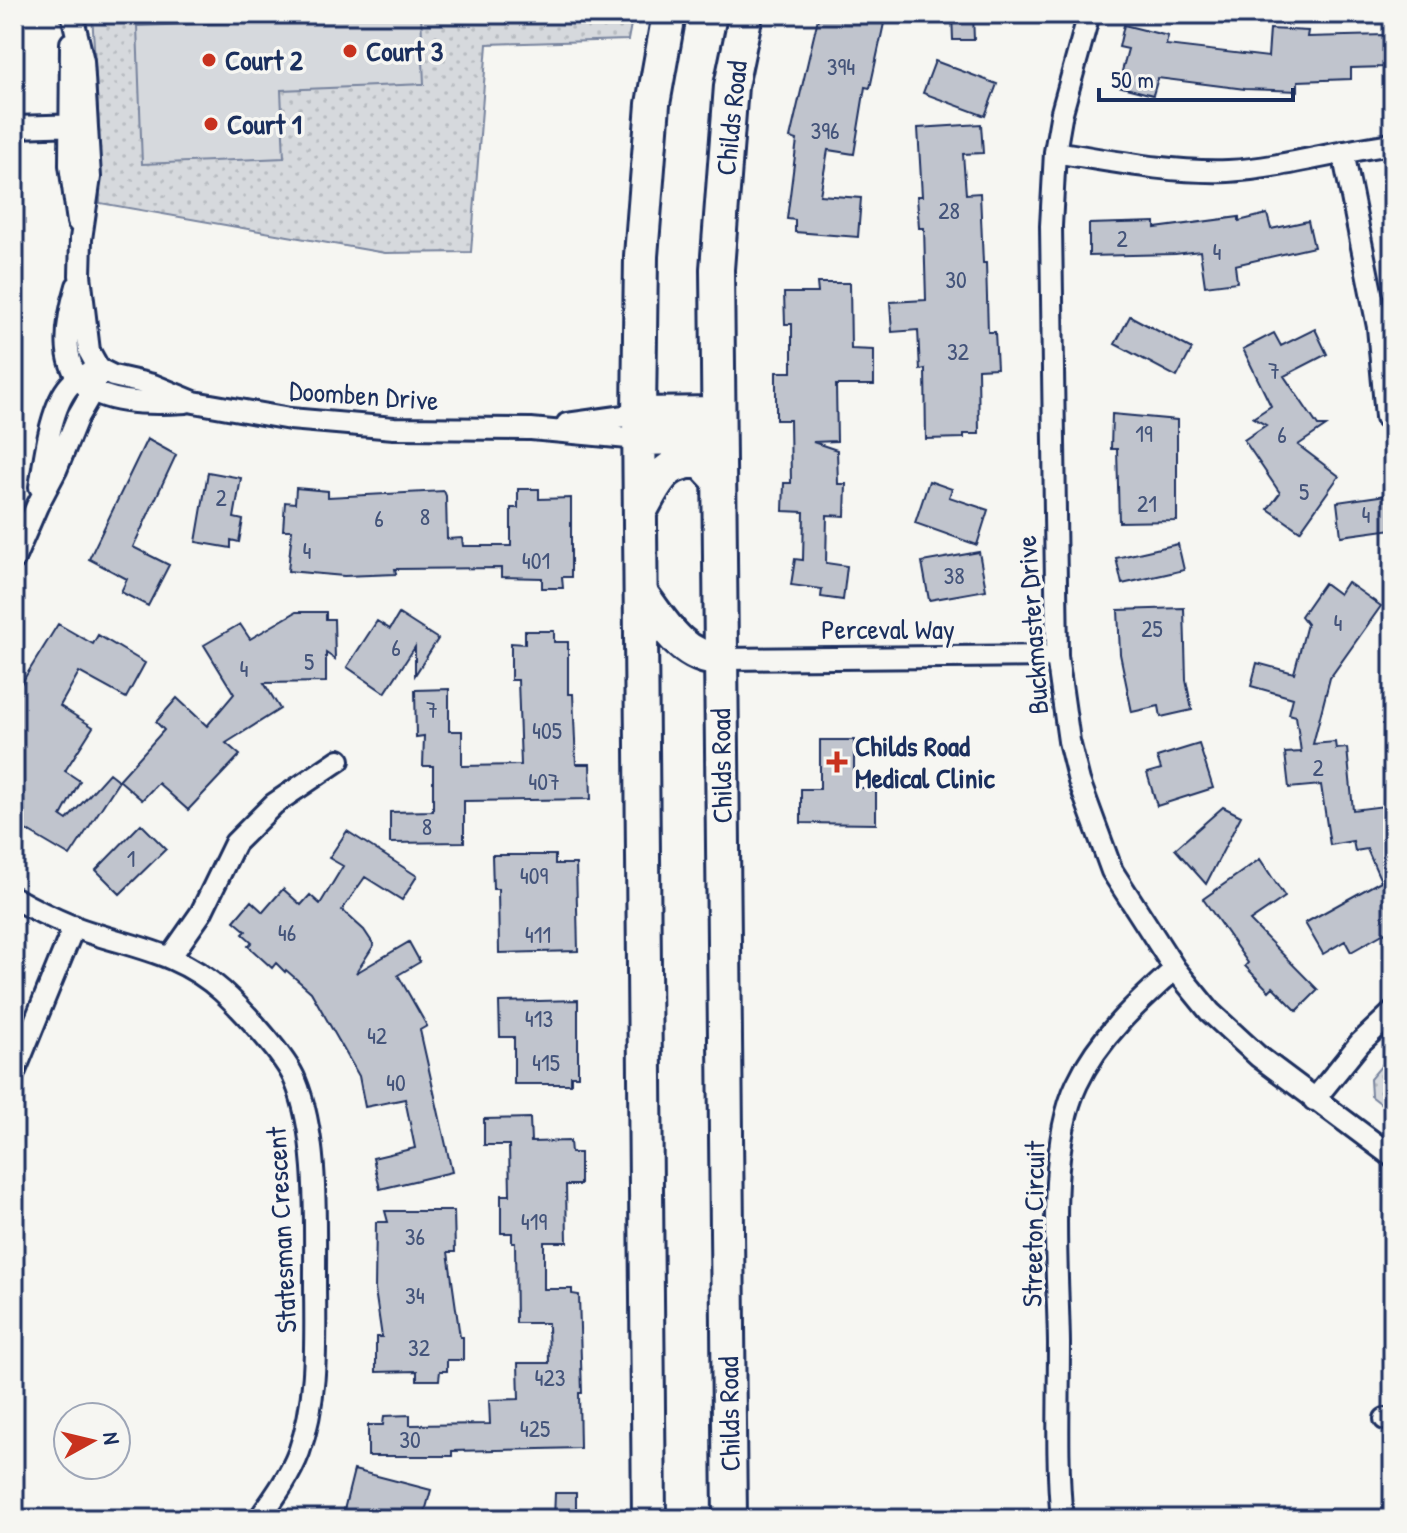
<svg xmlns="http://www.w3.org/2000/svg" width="1407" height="1533" viewBox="0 0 1407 1533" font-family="'Patrick Hand',sans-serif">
<defs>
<pattern id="park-dots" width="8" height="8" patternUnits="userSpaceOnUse" patternTransform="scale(2)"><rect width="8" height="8" fill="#d6d9dd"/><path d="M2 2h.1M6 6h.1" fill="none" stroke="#b7bbc0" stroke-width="1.8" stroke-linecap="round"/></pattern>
</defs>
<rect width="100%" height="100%" fill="#f6f6f2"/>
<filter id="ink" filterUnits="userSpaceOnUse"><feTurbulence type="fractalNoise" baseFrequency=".0125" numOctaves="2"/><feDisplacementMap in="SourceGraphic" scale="16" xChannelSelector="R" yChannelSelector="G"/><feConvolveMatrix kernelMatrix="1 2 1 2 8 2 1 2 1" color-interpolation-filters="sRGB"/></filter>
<g filter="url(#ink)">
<path fill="url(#park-dots)" stroke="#78849e" stroke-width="2" d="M92 14H633L628 40 487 44 471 252 385 253 100 203 99 126Z
M1393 1052V1113L1371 1096 1370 1079Z"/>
<path fill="#d6d9dd" stroke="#78849e" stroke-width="2" d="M277 14H421L424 84 281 90 284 158 142 164 137 26 276 21Z"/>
<path fill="#c0c4cd" stroke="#1b2f5e" stroke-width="2" d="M819 14H886L870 88 865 87 854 154 828 150 820 195 861 198 858 237 795 232V220L787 219 797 140 790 138Z
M952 14H973L974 40H953Z
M1124 25 1168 36 1166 45 1268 57 1270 29 1308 31 1307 37 1385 35 1386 67 1351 68V79L1298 81V91L1245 89 1158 78 1153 95 1118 86 1128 49 1119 47Z
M935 61 997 84 985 116 923 93Z
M981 124 983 153 963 154 966 194 980 193 983 263H986L988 332H995L997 368 978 369 979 434H964V438L926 439 925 369 920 370 918 330 892 332 890 302 926 300 924 228H919L917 196H922L918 128Z
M1267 214 1271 229 1308 221 1314 247 1235 265 1237 282 1205 286 1200 251 1175 254 1089 256V224L1155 222V228L1239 217V221Z
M817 283H850L851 349 874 350V385H836L837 441 813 442 837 450 838 484H846L845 516 827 515 826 563 847 566 843 600 821 597 822 589 791 585 795 559 803 560 804 512 783 511 784 483H791L790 420H776V372H792V324H785L784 293H818Z
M1130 316 1192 349 1177 377 1115 344Z
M1315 329 1327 354 1284 376 1318 426H1326L1298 445 1339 476 1300 531 1268 509 1280 493 1244 440 1266 425 1253 418 1271 406 1243 349 1274 333 1281 346Z
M1112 414 1177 420V521L1119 522 1117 449H1111Z
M147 439 176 455 133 547 169 565 148 606 121 592 127 579 89 559Z
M208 472 241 478 234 518 243 520 239 542 231 540V548L196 542Z
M929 481 952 489 949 497 988 510 977 545 915 523Z
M296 488 328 491V497L444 491 446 496 447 539 462 538 463 546H511V508H518V489H539V499L571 498V577H562L563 588H542V578L501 577V568L395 569 396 574 344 576 288 571 292 530H283L285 502 295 503Z
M1393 494V529L1341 536 1337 502Z
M1178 544 1184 570 1122 584 1116 558Z
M979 552 986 590 929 600 922 562Z
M1347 582 1381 606 1330 678 1313 744 1335 742 1336 749 1347 748 1353 810 1384 806 1393 868V928L1351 952 1345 941 1323 954 1305 923 1381 881 1367 849 1355 851 1353 841 1330 845 1321 785 1289 788 1285 753 1301 752 1296 716 1289 714 1293 698 1251 686 1257 663 1294 673 1307 624 1301 616 1324 583 1339 594Z
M1184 608 1186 680 1192 710 1161 717 1159 706 1132 712 1120 654 1118 610Z
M296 612H326V619H334L335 659 326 653V682L264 683 280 709 226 743 240 755 188 810 158 783 142 800 119 780 164 730 156 722 177 698 207 726 234 694 204 645 240 624 250 639Z
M399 614 438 639 415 675V647L385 693 347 667 377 621 390 629Z
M58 624 93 644 98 635 145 663 126 698 79 672 60 706 93 727 65 771 80 781 61 816 67 820 109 773 119 781 70 856 14 823V695Z
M525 631H554V642H568V694H573L576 764H590L591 799 464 801V842L390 843V812L433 811V766H423L424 736 416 737 415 690 449 689V731H462V766L521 765 518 680H511V643L525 644Z
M820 740H854V788H876V824L801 823V789H820Z
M1199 744 1213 788 1157 806 1147 773 1161 769 1157 757Z
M1223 807 1241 816 1206 884 1175 849Z
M141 824 166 849 120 894 96 870Z
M347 831 417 876 402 900 365 877 342 910 364 930 374 945 356 973 409 942 420 962 398 975 427 1026 420 1030 452 1172 380 1189 373 1158 415 1148 405 1099 365 1107 359 1076 311 992 286 970 285 972 276 963 272 968 248 946 252 942 243 934 246 931 234 921 251 901 263 912 283 889 301 905 310 895 320 904 343 866 329 858Z
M492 855H555V864H576L578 951 499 953 498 889H493Z
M1260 859 1285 897 1250 921 1318 990 1297 1011 1273 987 1269 991 1245 966 1248 963 1203 899Z
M578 1000V1076H571V1084H514V1037H500L499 1002Z
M530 1118 531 1142 570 1141 571 1153H580V1185H566L567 1242H544V1289H572V1294L579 1295 582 1393H579L580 1448 452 1451V1456H368V1425H383L384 1416 410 1415V1425L490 1424 489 1400 519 1399 518 1363H549L548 1323H516L515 1243H512V1233H501V1195H510L509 1145H484V1119Z
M385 1211H454L455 1252H448L460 1337H463V1360H447V1371H440L439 1380H417V1371L376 1372V1337H382L375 1290 376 1222H388Z
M354 1470 431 1490 423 1519H378L344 1510Z
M555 1493H576V1519H554Z"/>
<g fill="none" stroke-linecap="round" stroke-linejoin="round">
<g stroke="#1b2f5e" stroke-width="26">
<path id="minor" d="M1089 14 1062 112 1055 152 1051 226 1057 656 1069 741 1079 781 1112 871 1175 969 1210 1012 1258 1056 1393 1157
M71 43 70 165 78 222
M14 127 80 125
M1055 152C1112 161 1170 173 1228 171 1284 168 1337 151 1393 144
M1343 152 1378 327 1386 417
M77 286C46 389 92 408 186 402
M99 369 113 376 153 385 194 402 290 419 394 428 531 429 639 439
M567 424 639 414
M40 487C45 458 50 407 70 385 75 379 84 375 91 372
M14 559 37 506 56 470 78 416 93 390 99 369 89 351 80 275 81 239 90 177 83 61 72 14
M720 659 1057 656
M14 898C33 909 54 919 74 927 128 947 177 950 222 991 242 1009 286 1057 295 1080 318 1135 315 1218 315 1278 315 1335 319 1396 299 1452 290 1476 274 1498 259 1519
M171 956 201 913 235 843 274 804 339 760
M14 1073 74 926
M1314 1100 1360 1043 1393 1012
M1385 1419H1393
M1062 1519C1056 1461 1059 1401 1059 1343 1058 1270 1046 1149 1077 1084 1099 1037 1137 1003 1175 969"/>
</g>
<g stroke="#1b2f5e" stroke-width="38">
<path id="primary" d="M639 414 718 413
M639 439 718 437
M640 512C657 482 664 459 702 462L718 479
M641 593C661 620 682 659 720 659
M649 1519 639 414 641 256 653 104 669 14
M730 1519 717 269 731 86 746 14"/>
</g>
<use href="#minor" stroke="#f6f6f2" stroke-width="20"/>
<use href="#primary" stroke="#f6f6f2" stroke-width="32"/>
</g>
</g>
<g fill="#c8321e" stroke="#f6f6f2" stroke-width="3">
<circle cx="350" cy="51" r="8"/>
<circle cx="209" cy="60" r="8"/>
<circle cx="211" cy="124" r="8"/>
<path d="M833 750h8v8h8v8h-8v8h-8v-8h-8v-8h8z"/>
</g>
<g text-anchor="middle" stroke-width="7" stroke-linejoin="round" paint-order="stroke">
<g font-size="24" fill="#44547a">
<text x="841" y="75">394</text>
<text x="825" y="139">396</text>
<text x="949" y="219">28</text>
<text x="1122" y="247">2</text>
<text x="1217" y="260">4</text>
<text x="956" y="288">30</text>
<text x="958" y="360">32</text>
<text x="1274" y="379">7</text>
<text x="1144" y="442">19</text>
<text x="1282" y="443">6</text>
<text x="1304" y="500">5</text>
<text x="221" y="506">2</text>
<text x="1147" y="512">21</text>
<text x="1366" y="523">4</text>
<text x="425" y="525">8</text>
<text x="379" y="527">6</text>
<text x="307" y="559">4</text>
<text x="536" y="569">401</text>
<text x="954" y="584">38</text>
<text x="1338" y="631">4</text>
<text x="1152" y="637">25</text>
<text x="396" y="656">6</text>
<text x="309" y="670">5</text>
<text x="244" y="677">4</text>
<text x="432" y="718">7</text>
<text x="547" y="739">405</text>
<text x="1318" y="776">2</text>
<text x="544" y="790">407</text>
<text x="427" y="835">8</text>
<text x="131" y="867">1</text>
<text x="534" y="884">409</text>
<text x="287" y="941">46</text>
<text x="538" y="943">411</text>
<text x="539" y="1027">413</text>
<text x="377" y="1044">42</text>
<text x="546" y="1071">415</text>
<text x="396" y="1091">40</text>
<text x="534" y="1230">419</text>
<text x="415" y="1245">36</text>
<text x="415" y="1304">34</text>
<text x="419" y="1356">32</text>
<text x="550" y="1386">423</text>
<text x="535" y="1437">425</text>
<text x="410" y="1448">30</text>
</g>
<g font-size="28" font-weight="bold" fill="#1b2f5e" stroke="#f6f6f2" text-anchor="start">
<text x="366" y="61">Court 3</text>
<text x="225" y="70">Court 2</text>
<text x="227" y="134">Court 1</text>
<text x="855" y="756">Childs Road<tspan x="855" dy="32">Medical Clinic</tspan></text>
</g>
<g font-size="28" fill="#1b2f5e" stroke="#f6f6f2">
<text transform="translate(731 118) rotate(-84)" y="10">Childs Road</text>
<text transform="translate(364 395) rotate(4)" y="10">Doomben Drive</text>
<text transform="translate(1032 625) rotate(-94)" y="10">Buckmaster Drive</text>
<text x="888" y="639">Perceval Way</text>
<text transform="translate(721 766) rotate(-91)" y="10">Childs Road</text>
<text transform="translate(1033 1224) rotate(-89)" y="10">Streeton Circuit</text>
<text transform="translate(281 1230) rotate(-93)" y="10">Statesman Crescent</text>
<text transform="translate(729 1414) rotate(-91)" y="10">Childs Road</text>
</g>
</g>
<rect width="1407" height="1533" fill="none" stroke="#f6f6f2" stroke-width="48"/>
<rect x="24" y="24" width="1359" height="1485" fill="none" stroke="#1b2f5e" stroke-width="3" filter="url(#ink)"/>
<g transform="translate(92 1441) rotate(82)"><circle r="38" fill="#f6f6f2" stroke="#9ea6b7" stroke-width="2"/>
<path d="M0-6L14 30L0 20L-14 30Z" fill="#c8321e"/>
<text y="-12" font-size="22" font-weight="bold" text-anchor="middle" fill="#1b2f5e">N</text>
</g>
<path d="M1099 88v12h194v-12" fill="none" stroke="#1b2f5e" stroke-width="4"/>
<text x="1111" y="88" font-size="24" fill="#1b2f5e" stroke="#f6f6f2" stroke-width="6" paint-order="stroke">50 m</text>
</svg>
